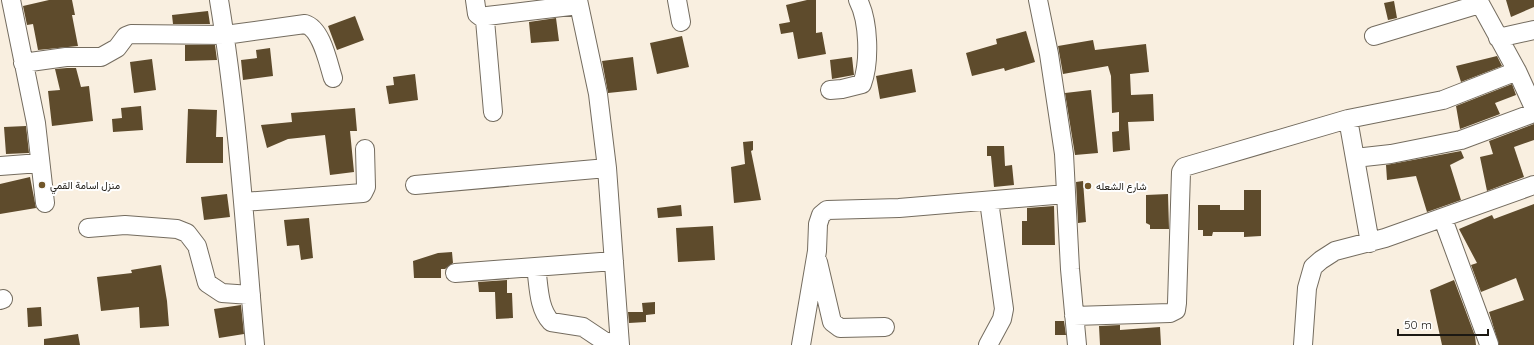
<svg xmlns="http://www.w3.org/2000/svg" width="1534" height="345" viewBox="0 0 1534 345" font-family="Quicksand,Vazirmatn,sans-serif">
<rect width="100%" height="100%" fill="#f9efe0"/>
<path fill="#5e4b2c" d="M49 0H72L75 15H72L78 46 38 50 33 24 27 25 23 6Z
M807 0H816V33L822 32 826 54 798 59 793 32 781 34 779 24 790 22 786 5Z
M1506 0H1534V7L1511 17Z
M1394 1 1397 18 1388 20 1384 3Z
M208 11 210 24H173L172 15Z
M355 16 364 40 337 50 328 26Z
M556 18 559 41 531 43 529 22Z
M1026 31 1035 62 1005 71 1004 68 972 76 966 53 997 44 996 39Z
M682 36 689 67 657 74 650 43Z
M1093 40 1095 50 1146 44 1149 72 1130 74 1131 95 1153 94 1154 121 1128 122 1130 150 1113 152 1112 132 1119 131V112L1112 113 1111 76 1108 66 1063 74 1058 46Z
M185 45H215L217 60 185 61Z
M270 48 273 76 243 80 241 60 257 58 256 50Z
M1497 56 1502 66 1461 82 1456 66Z
M633 57 637 90 608 93 602 61Z
M852 57 854 75 832 79 830 60Z
M152 59 156 90 134 93 130 62Z
M67 68H76L81 87 89 86 93 121 52 126 48 91 60 90 55 69Z
M912 69 916 92 880 99 876 76Z
M415 74 418 100 389 104 386 86 394 85 393 77Z
M1512 84 1516 95 1495 103 1500 114 1460 129 1456 106Z
M1091 90 1098 153 1075 155 1065 93Z
M141 106 143 130 113 132 112 119 122 118 121 108Z
M355 108 357 131H350L354 172 330 175 325 135 288 139 267 148 261 125 292 122 291 113Z
M188 109 217 110 216 137H223V163H186Z
M1534 124V140L1514 147 1524 177 1487 191 1480 157 1493 154 1489 141Z
M26 126 29 153 6 154 4 127Z
M753 141V150L751 151 761 200 734 203 731 167 745 164 743 142Z
M987 146H1004L1005 166 1012 165 1014 185 994 187 991 156H987Z
M1461 151 1464 158 1450 165 1461 200 1427 212 1416 176 1387 180 1386 165Z
M30 177 36 208 0 214V184Z
M1083 181 1086 222 1078 223 1076 182Z
M1244 190H1261V236L1244 237V232H1213L1212 236H1203V230H1198V205H1220V210H1244Z
M227 194 230 217 204 220 201 197Z
M1168 194 1169 229H1150V225L1146 223V195Z
M1534 204V345H1499L1489 312 1524 300 1516 278 1481 292 1471 265 1477 263 1459 229 1492 215 1494 219Z
M681 205 682 216 658 218 657 208Z
M1054 206 1055 245H1022V221H1027V208Z
M309 218 313 258 301 260 299 245 287 246 284 220Z
M713 226 715 260 678 262 676 228Z
M452 252 453 263 445 269H441V278H414L413 261 438 253Z
M161 265 167 301 169 326 140 328 139 307 101 311 97 277 132 273 131 270Z
M507 280V293H512L513 318 496 319 495 292H479L478 282Z
M1454 280 1475 336 1476 345H1442L1430 290Z
M655 302V314L646 315V322L629 323 628 312H643L642 303Z
M241 305 244 334 219 338 214 309Z
M41 307 42 326 28 327 27 308Z
M1055 321H1064L1066 335H1055Z
M1120 325V330L1160 327 1161 345H1100L1099 326Z
M78 334 80 345H44V339Z"/>
<g fill="none" stroke-linecap="round" stroke-linejoin="round">
<g stroke="#746c5f" stroke-width="20">
<path id="minor" d="M11 0 36 123 45 203
M219 0C238 114 245 230 255 345
M475 0 477 14 485 20
M578 0 598 94 607 168 620 345
M677 0 681 22
M1038 0 1049 54 1064 154 1070 269 1077 345
M1478 0 1517 71 1534 108
M1374 36 1480 4
M1498 38 1534 30
M23 63 66 57H101L117 48 126 36 131 34 225 35 305 24C322 29 328 63 333 78
M830 90 842 89 862 84C870 62 869 21 858 0
M493 112 485 20 487 16 579 5
M1348 119 1370 243
M1355 158 1391 154 1461 140 1534 113
M0 166 40 163
M415 185 607 168
M243 202 363 193 366 187 365 149
M1443 219 1489 344
M88 228 125 225 177 229 187 233 197 246 207 283 222 293 251 295
M818 262 832 322 840 328 885 327
M536 267C539 286 538 308 551 322L583 327 604 341 619 345
M455 273 614 261
M0 300 3 299
M1074 316 1170 313 1176 310 1177 303 1181 172 1184 167 1348 119 1443 100 1517 71
M801 345 817 251 818 224 821 215 827 210 899 208 1066 194
M988 345 1002 319 1004 309 989 201
M1303 345 1307 288 1313 267 1321 260 1335 251 1385 238 1534 185"/>
</g>
<use href="#minor" stroke="#fff" stroke-width="18"/>
</g>
<g fill="#715629" stroke="#fefefe" stroke-width="1.5">
<circle cx="42" cy="185" r="4"/>
<circle cx="1088" cy="186" r="4"/>
</g>
<g text-anchor="middle" stroke-width="4" stroke-linejoin="round" paint-order="stroke">
<g font-size="10" fill="#1c1913" stroke="#fefefe" text-anchor="start">
<text x="50" y="189">منزل اسامة القمي</text>
<text x="1096" y="190">شارع الشعله</text>
</g>
</g>
<path d="M1398 329v6h90v-6" fill="none" stroke="#1c1913" stroke-width="2"/>
<text x="1404" y="329" font-size="12" fill="#1c1913" stroke="#fefefe" stroke-width="3" paint-order="stroke">50 m</text>
</svg>
